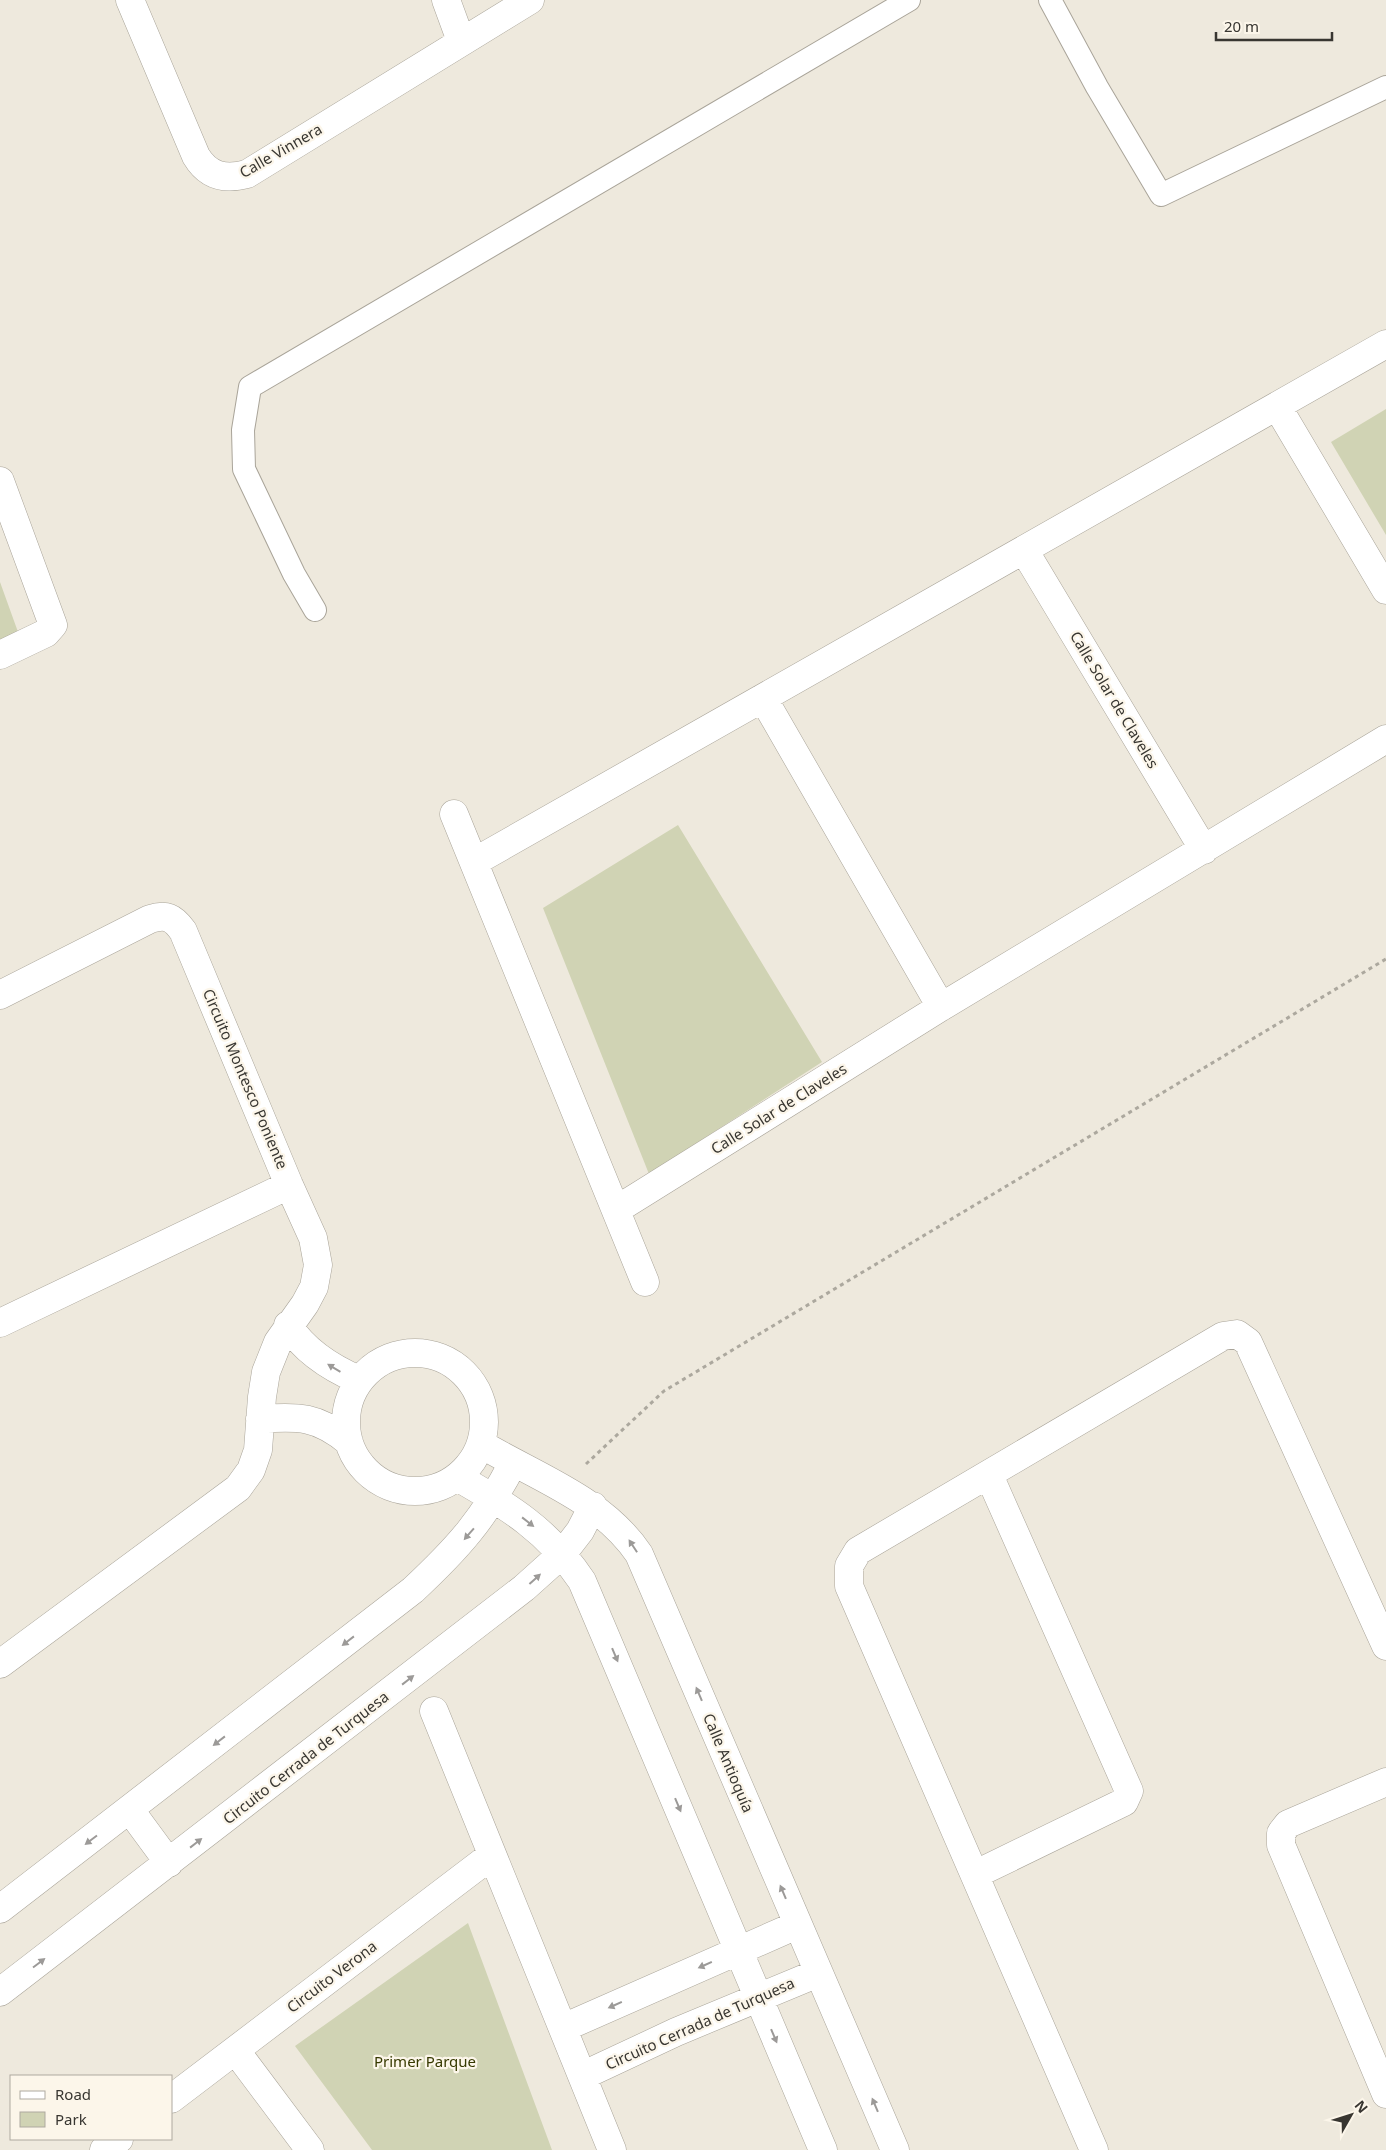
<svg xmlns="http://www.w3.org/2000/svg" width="1386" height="2150" viewBox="0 0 1386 2150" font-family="'Noto Sans',sans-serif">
<rect width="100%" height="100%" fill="#eee9dd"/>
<path fill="#d0d3b4" d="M1386 409V535L1331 442Z
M0 582 18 632 0 641Z
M678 825 822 1062 649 1174 543 908Z
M468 1923 552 2150H372L295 2046Z"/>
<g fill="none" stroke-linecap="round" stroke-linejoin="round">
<g stroke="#a9a499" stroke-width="24">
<path id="service" d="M1050 0 1097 87 1161 195 1386 87
M315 610 294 574 244 469 243 430 250 387 909 0"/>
</g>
<g stroke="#a9a499" stroke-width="29">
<path id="minor" d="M130 0 196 156C208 176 225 180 247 174L530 0
M446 0 461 41
M1277 406 1386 590
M0 481 53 625 46 633 0 655
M1024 550 1204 850
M763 698 941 1007
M454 814 645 1282
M474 862 1386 344
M0 995 150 919C166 914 173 917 183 931L289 1185 313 1238 318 1265 314 1287 305 1304 278 1342 266 1372 262 1397 258 1450 251 1470 238 1488 0 1664
M616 1210 941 1007 1386 739
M0 1323 289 1185
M288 1325C305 1352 331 1368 359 1380
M346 1422a69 69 0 1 1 138 0a69 69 0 1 1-138 0Z
M260 1419C298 1416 318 1416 349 1442
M481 1444C536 1477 602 1499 639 1554L895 2150
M457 1477C508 1506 549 1531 582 1581L823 2150
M434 1711 612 2150
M1386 1782 1288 1824 1281 1833V1845L1386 2094
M130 1810 169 1863
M976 1874 1124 1802 1129 1791 989 1475
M0 1909 413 1590C458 1548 484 1519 513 1463
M0 1992 524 1588 563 1553 580 1531 593 1506
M563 2028 797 1925
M236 2051 310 2150
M582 2076 676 2032 818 1973
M171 2099 492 1855
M104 2150 119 2139
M1094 2150 849 1586V1566L858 1551 1223 1336 1237 1334 1248 1342 1386 1646"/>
</g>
<path stroke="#aca89e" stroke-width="3" stroke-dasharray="4 4" stroke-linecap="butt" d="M586 1464 664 1391 1386 959"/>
<use href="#service" stroke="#fff" stroke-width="22"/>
<use href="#minor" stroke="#fff" stroke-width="28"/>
</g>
<defs><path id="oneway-solid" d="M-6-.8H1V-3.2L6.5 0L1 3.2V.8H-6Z" transform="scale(1.25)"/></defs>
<g fill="#9c9a98">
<use href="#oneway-solid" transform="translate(334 1368) rotate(-149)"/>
<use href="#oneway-solid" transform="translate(528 1522) rotate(38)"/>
<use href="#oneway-solid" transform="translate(469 1534) rotate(131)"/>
<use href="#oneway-solid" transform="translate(633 1546) rotate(-123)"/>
<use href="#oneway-solid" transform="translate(535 1579) rotate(-42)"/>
<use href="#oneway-solid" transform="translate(348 1641) rotate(142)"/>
<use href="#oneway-solid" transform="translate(615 1655) rotate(67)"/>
<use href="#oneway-solid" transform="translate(408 1680) rotate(-38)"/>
<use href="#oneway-solid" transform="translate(699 1694) rotate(-113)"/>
<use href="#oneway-solid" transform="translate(219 1741) rotate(142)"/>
<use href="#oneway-solid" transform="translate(678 1805) rotate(67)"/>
<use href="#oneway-solid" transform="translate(91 1840) rotate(143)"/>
<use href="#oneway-solid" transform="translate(196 1843) rotate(-38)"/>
<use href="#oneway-solid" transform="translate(783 1892) rotate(-113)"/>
<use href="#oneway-solid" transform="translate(39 1963) rotate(-37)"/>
<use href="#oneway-solid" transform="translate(705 1965) rotate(156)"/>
<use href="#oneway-solid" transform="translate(615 2005) rotate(156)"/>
<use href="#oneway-solid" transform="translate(774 2036) rotate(67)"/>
<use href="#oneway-solid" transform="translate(875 2105) rotate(-113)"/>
</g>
<g text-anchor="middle" stroke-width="4.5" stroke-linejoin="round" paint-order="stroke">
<g font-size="15" fill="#383631" stroke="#fcf6ea">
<text transform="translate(281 151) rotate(-30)" y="5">Calle Vinnera</text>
<text transform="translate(1114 700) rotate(59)" y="5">Calle Solar de Claveles</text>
<text transform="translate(245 1079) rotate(67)" y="5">Circuito Montesco Poniente</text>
<text transform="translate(779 1109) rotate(-32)" y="5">Calle Solar de Claveles</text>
<text transform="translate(306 1758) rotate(-38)" y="5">Circuito Cerrada de Turquesa</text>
<text transform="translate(728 1763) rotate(67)" y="5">Calle Antioquía</text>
<text transform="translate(332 1977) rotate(-37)" y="5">Circuito Verona</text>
<text transform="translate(700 2024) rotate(-24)" y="5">Circuito Cerrada de Turquesa</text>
</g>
<g font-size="15" fill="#363900" stroke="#fcf6ea">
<text x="425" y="2067">Primer Parque</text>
</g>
</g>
<rect x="10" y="2075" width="162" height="65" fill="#fcf6ea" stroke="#aea9a0"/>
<rect x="20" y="2091" width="25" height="8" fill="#ffffff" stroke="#aea9a0"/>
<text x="55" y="2100" font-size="15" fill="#383631">Road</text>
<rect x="20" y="2112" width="25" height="15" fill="#d0d3b4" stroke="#aea9a0"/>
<text x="55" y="2125" font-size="15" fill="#383631">Park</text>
<g transform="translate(1351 2115) rotate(51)" stroke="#fcf6ea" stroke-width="4" paint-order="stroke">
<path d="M0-4L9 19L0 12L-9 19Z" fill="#383631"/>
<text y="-8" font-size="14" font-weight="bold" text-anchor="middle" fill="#383631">N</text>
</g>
<path d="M1216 32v8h116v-8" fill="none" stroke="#383631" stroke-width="2.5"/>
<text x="1224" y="32" font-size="15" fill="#383631" stroke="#fcf6ea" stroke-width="4" paint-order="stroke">20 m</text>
</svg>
